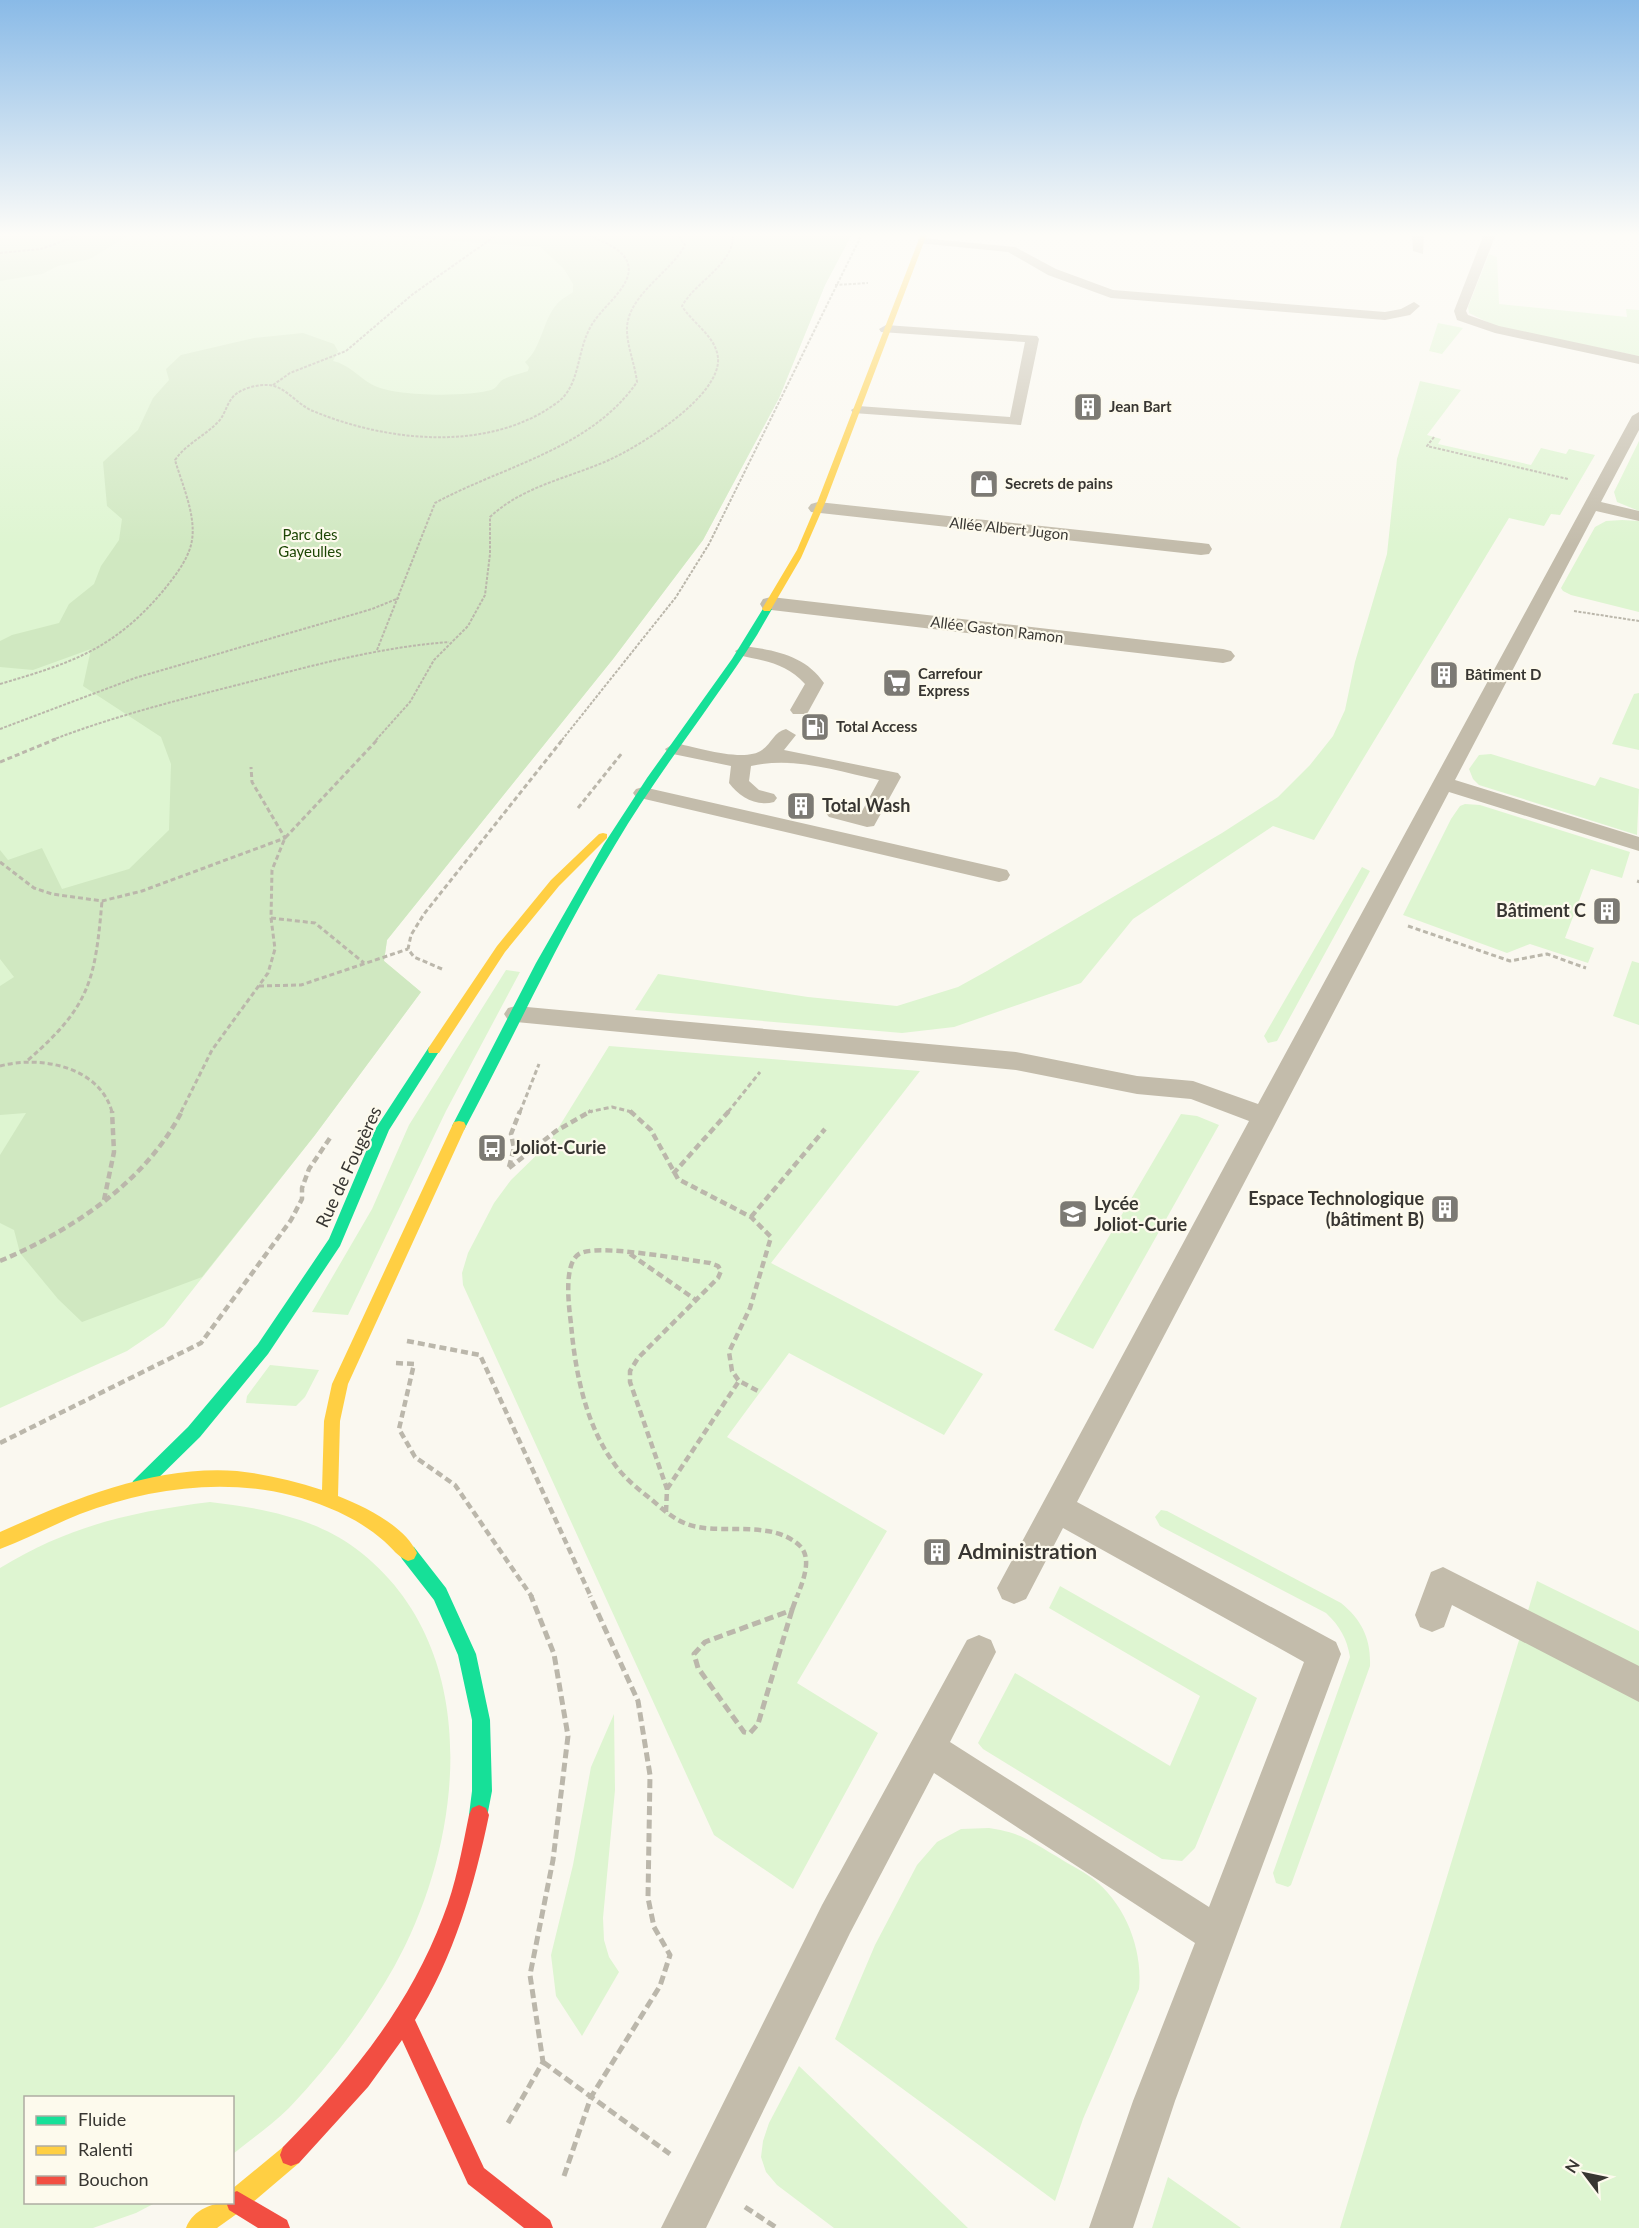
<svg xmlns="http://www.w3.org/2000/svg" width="1639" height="2228" viewBox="0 0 1639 2228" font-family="Lato,sans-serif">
<rect width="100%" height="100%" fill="#faf8f0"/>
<path fill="#def5d1" d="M0 234H852L825 285 779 398 703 540 613 659 387 940 384 961 421 992 315 1135 164 1326 127 1351 0 1408Z
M1489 254 1497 257 1499 304 1627 317 1626 309 1639 310V356L1497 327 1469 313 1468 307Z
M1438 323 1463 328 1442 354 1429 351Z
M1420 381 1461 390 1427 435 1441 439 1438 444 1531 465 1541 448 1566 454 1569 449 1595 455 1560 515 1551 514 1544 526 1509 518 1314 840 1273 826 1133 919 1081 983 954 1027 902 1033 635 1010 658 974 808 997 897 1006 958 987 987 971 1222 833 1278 797 1310 765 1333 736 1345 710 1355 662 1387 554 1397 459Z
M1639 441V511L1617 502 1614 492Z
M1622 520 1639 521V612L1571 595 1563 591 1561 588 1595 527 1606 521Z
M1639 693V750L1612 744 1634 694Z
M1491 754 1595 786 1600 777 1639 789 1637 835 1479 785 1473 779 1469 769 1479 755Z
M1465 804 1480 805 1630 852 1622 878 1591 869 1565 938 1594 948 1588 963 1530 944 1507 953 1403 915 1451 819 1460 806Z
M1362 867 1370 871 1277 1041 1268 1043 1264 1036Z
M1632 961 1639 963V1025L1613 1016Z
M506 970 520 972 446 1111 348 1315 312 1312 372 1209 409 1125Z
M609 1046 920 1071 771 1263 983 1374 944 1435 789 1353 727 1437 887 1531 797 1683 878 1733 793 1889 714 1835 463 1285 462 1273 468 1253 494 1203 511 1180 549 1143Z
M1181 1114 1197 1116 1219 1125 1093 1349 1054 1330Z
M270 1365 319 1370 305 1397 296 1406 246 1403 247 1396Z
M210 1502C260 1508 313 1517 355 1548 486 1645 465 1840 394 1967 365 2018 330 2065 289 2108 272 2125 251 2139 233 2154L232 2098H26V2202L155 2203 136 2213 93 2228H0V1568C69 1526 130 1512 210 1502Z
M1161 1510 1167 1511 1341 1603C1362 1620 1371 1639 1370 1666L1291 1885 1288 1887 1276 1883 1273 1873 1350 1657C1347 1639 1340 1626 1326 1613L1160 1526 1155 1517Z
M1537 1581 1639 1631V2228H1340Z
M1060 1586 1257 1698 1195 1848 1182 1861 1162 1859 983 1749 978 1743 1015 1673 1170 1766 1200 1696 1049 1608Z
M614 1714 615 1790 603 1918 604 1940 609 1957 619 1972 582 2036 556 1996 551 1955 573 1865 591 1767Z
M989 1828C1021 1833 1029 1840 1056 1856 1068 1864 1081 1870 1092 1878 1125 1903 1143 1949 1139 1989L1083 2119 1055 2201 835 2039 875 1945 917 1865 937 1842 961 1829Z
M799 2066 968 2228H834L777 2185 766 2172 761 2157 763 2141 769 2123Z
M1168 2177 1241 2228H1152Z"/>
<path fill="#d0e8c1" d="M0 234H131L90 259 58 266 42 274 0 281Z
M356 234H852L825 285 779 398 703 540 613 659 387 940 384 961 421 992 315 1135 202 1277 82 1322 58 1299 20 1253 14 1230 0 1223V1155L26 1113 0 1115V986L14 977 0 959V850L8 860 42 848 62 889 129 869 169 830 171 764 161 737 83 686 91 649 33 670 0 667V641L12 635 59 623 69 604 94 584 101 566 119 540 122 519 107 506 103 462 138 430 153 398 169 380 166 369 181 355 254 338 303 333 334 344 338 351 333 361C348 364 359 377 371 384 391 397 468 397 491 390 497 388 497 385 501 381 508 376 520 374 528 371L529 367 525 362C542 348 542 321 557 304 561 299 568 296 573 292V284L564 269 540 247Z"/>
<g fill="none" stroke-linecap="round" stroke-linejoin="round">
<path stroke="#bbb7ab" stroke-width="2" stroke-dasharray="3 1.5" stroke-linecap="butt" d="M0 253 41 249 83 234
M835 285 868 283
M273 385 290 373 346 351 413 294 498 234
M1434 437 1427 446 1568 479
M1574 611 1639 621
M377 650 435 503C503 466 591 449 637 382 635 365 628 349 627 332 625 296 670 274 685 245L677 234
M0 684C71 663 113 650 163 591 175 576 189 559 192 540 196 515 182 484 175 460 187 443 205 436 219 421 226 413 227 401 236 394 244 388 256 385 266 385 284 384 297 405 313 411 387 442 490 453 558 402 579 386 577 355 588 332 595 316 608 306 618 293 646 259 614 245 585 234
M0 729 135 678 372 609 399 598
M52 740C117 715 186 698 253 681 318 664 382 647 449 642
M376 740 410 702 434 660 468 626 485 595 490 554V517C523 486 569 478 609 460 640 446 721 396 718 358 716 336 692 323 682 306 696 281 734 265 733 234
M562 740 676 597 709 544 862 234"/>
<path stroke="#bbb7ab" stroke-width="3" stroke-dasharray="5 3" stroke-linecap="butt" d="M0 762 56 739
M578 808 622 753
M0 862 34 888 52 894 102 901 142 891 285 838 252 782 251 767
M1638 883 1639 880
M271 918 315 923 364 963
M1408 926 1510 961 1547 954 1586 968
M442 969 414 957 408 949 411 935 424 914 563 739
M259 986 301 985 408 949
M28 1060C90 1006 95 981 102 901
M0 1066C41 1055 100 1067 112 1112
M181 1112 212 1050 268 973 275 949 271 918 272 870 285 838 378 739
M520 1112 539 1064
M588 1112 612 1107 632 1112
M728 1112 760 1072"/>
<path stroke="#bbb7ab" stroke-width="4.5" stroke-dasharray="7 4" stroke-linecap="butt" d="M630 1111 651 1130 678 1179 751 1217 771 1237 750 1308 729 1352 732 1371 739 1381 760 1392
M509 1167 514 1148 511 1134 520 1111
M509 1168 556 1131 591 1111
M673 1174 729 1111
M104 1200 114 1152 112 1111
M751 1217 825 1129
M630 1254 696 1300
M0 1261C72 1230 145 1183 182 1111
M407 1341 480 1355 591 1597
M396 1363 414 1364 399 1429 415 1457 455 1485 532 1597
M0 1443 201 1343 291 1220 302 1199V1188L309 1169 332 1135
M667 1489 739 1381
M666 1512 667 1489 630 1382V1371L638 1358 718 1278 721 1271 718 1266 710 1263C686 1260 596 1243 579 1254 563 1264 569 1307 571 1324 575 1370 585 1423 613 1462 623 1477 638 1489 652 1500 666 1512 679 1524 698 1527 730 1533 774 1521 800 1546 813 1559 802 1583 797 1597"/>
<path stroke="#bbb7ab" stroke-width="5" stroke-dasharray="9 4.5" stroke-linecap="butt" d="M792 1610 758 1724 750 1733 744 1732 698 1668 694 1654 705 1642Z
M792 1610 797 1596
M543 2062 670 2154
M508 2123 543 2062 530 1975 553 1860 568 1736 554 1654 531 1596
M564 2176 591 2097 660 1986 670 1955 654 1927 648 1898 650 1775 638 1701 590 1596
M745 2207 777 2228"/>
<path fill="#c3bcab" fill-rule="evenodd" d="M1412 234H1424L1423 254 1413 251Z
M1484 234H1496L1466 311 1468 315 1499 326 1639 356V364L1495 333 1457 320 1454 311Z
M922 238 1015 247 1056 269 1113 290 1385 312 1401 309 1414 302 1420 306 1410 315 1385 320 1111 298 1048 275 1008 252 918 243V239Z
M886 325 1037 336 1039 339 1021 425 853 413 851 410 858 406 1010 417 1025 342 881 332 879 329Z
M1639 412V430L1601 502 1639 511V521L1596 511 1455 780 1639 837V851L1449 792 1077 1502 1336 1642 1341 1654 1175 2101 1133 2228H1089L1133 2101 1195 1943 934 1773 850 1933 706 2228H661L822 1905 967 1640 979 1635 991 1640 996 1652 950 1742 1209 1907 1304 1662 1063 1528 1026 1599 1014 1604 1002 1599 997 1588 1249 1121 1191 1099 1137 1094 1016 1070 516 1022 508 1020 504 1014 508 1008 516 1006 1016 1052 1137 1076 1193 1081 1258 1104 1632 416Z
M744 646C775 650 806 656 824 683L807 714H793L790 710 805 684C786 663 764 661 738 655L735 651Z
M786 729 796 735 784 750 898 773 901 777 874 826 867 827 829 817 826 813 829 809 836 807 861 813 879 780C837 771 794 756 751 766L749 781 759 790 774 794 777 798 774 802C757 807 739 797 729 783L731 766 668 753 665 749 675 743C695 747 745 763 762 750 772 743 774 732 786 729Z
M643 787 999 868 1007 870 1010 875 1007 880 999 882 636 797 633 793 636 789Z
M1443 1567 1639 1666V1702L1452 1605 1444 1627 1432 1632 1420 1627 1415 1615 1431 1572Z"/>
<path fill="#c3bcab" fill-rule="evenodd" d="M818 502 1201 543 1209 544 1212 549 1209 554 1201 555 811 512 808 508 811 504Z
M771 597 1223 649 1231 651 1235 656 1231 661 1223 663 763 609 760 604 763 599Z"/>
<path fill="#16e098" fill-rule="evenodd" d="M764 607 772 609 757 635C712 706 658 772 615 845 559 937 515 1035 464 1130H454L452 1126 536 963 604 844 647 778 732 659Z
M434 1045 440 1050 389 1130 340 1246 268 1354 200 1437 145 1491 139 1494 133 1491 131 1486 133 1481 188 1427 258 1344 329 1239 376 1128 429 1047Z
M408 1545 414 1547 446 1588 476 1654 490 1720 492 1791 486 1822 479 1825 472 1822 469 1815 472 1791V1720L458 1655 434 1600 402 1559 399 1553 402 1547Z"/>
<path fill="#ffcf43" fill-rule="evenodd" d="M921 234H927L825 503 801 558 770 611H764L762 609 797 550 817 503Z
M603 833 607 834V838L559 886 505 952 439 1053H429L428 1050 429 1047 497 946 551 880 599 834Z
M459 1121 464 1122 466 1126 348 1384 340 1421 338 1496C365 1507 404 1525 417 1553L414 1559 408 1561C398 1557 392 1548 384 1541 368 1527 349 1516 329 1508 249 1474 159 1484 80 1514 53 1525 27 1539 0 1549V1532C74 1499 154 1465 237 1471 266 1474 294 1481 322 1490L324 1421 332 1384 452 1126 454 1122Z
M291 2144 299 2147 302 2155 299 2163 252 2203 217 2228H186C193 2209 214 2202 232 2202V2189L283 2147Z"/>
<path fill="#f24e42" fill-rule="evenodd" d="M479 1805 486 1808 489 1815C474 1887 454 1957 415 2020L484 2168 550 2220 553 2228H524L468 2184 402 2040 368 2087 299 2163 291 2166 283 2163 280 2155 283 2147C350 2079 409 2007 443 1917 456 1884 462 1849 469 1815L472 1808Z
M237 2191 287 2220 290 2228H258L229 2210 226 2202H232V2193Z"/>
</g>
<linearGradient id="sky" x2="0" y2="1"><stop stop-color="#89bae7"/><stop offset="0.43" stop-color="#fdfcf8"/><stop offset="1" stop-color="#fdfcf8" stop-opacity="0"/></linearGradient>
<rect width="1639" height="546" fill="url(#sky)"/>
<defs>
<g id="building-square" transform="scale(1.5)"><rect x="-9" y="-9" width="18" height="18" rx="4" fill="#7c7a74" stroke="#fdfaed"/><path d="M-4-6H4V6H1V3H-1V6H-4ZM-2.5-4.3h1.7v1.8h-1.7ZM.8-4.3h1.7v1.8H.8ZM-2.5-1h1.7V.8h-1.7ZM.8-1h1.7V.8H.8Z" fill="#fff"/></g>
<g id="shop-square" transform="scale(1.5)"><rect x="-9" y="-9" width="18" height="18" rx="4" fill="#7c7a74" stroke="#fdfaed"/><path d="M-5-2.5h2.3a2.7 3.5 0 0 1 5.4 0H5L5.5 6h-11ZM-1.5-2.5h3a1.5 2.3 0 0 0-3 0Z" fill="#fff"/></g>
<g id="supermarket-square" transform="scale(1.5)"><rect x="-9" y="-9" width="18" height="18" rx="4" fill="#7c7a74" stroke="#fdfaed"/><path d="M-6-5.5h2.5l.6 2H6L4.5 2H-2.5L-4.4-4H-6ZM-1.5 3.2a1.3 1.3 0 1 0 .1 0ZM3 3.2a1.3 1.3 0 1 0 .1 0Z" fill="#fff"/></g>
<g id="fuel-square" transform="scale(1.5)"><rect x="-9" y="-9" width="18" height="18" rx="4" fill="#7c7a74" stroke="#fdfaed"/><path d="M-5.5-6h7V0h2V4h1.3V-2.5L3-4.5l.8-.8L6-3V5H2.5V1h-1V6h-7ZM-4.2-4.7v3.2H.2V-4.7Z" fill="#fff"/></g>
<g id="bus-square" transform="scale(1.5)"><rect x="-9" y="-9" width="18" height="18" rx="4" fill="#7c7a74" stroke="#fdfaed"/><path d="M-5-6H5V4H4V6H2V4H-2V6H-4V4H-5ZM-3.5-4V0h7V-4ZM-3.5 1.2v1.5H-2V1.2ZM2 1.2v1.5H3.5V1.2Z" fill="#fff"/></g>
<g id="school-square" transform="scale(1.5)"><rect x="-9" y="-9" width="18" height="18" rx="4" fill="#7c7a74" stroke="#fdfaed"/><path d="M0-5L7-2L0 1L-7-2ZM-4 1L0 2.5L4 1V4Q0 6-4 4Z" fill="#fff"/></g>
</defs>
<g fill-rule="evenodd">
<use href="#building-square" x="1088" y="407"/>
<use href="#shop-square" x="984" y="484"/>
<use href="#building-square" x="1444" y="675"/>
<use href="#supermarket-square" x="897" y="683"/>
<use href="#fuel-square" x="815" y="727"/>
<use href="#building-square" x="801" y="806"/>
<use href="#building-square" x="1607" y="911"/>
<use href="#bus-square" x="492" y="1148"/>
<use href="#building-square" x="1445" y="1209"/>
<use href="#school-square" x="1073" y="1214"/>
<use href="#building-square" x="937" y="1552"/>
</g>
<g text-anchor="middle" stroke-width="4.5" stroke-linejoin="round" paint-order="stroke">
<g font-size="15" font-weight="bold" fill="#383632" stroke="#fdfaed" text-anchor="start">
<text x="1109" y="412">Jean Bart</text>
<text x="1005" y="489">Secrets de pains</text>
<text x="918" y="679">Carrefour<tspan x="918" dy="17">Express</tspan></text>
<text x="1465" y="680">Bâtiment D</text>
<text x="836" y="732">Total Access</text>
</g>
<g font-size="15" fill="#383632" stroke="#fdfaed">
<text transform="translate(1009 529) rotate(6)" y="5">Allée Albert Jugon</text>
<text transform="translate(997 630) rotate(7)" y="5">Allée Gaston Ramon</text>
</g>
<g font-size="15" fill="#1d4605" stroke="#fdfaed">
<text x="310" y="540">Parc des<tspan x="310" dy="17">Gayeulles</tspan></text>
</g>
<g font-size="18" font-weight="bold" fill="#383632" stroke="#fdfaed" text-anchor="start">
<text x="822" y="812">Total Wash</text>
<text x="1586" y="917" text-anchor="end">Bâtiment C</text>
<text x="513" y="1154">Joliot-Curie</text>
<text x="1424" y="1205" text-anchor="end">Espace Technologique<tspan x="1424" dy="21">(bâtiment B)</tspan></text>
<text x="1094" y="1210">Lycée<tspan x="1094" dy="21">Joliot-Curie</tspan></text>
</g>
<g font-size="18" fill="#383632" stroke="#fdfaed">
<text transform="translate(349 1167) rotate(-65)" y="6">Rue de Fougères</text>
</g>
<g font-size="21" font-weight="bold" fill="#383632" stroke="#fdfaed" text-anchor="start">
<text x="958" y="1559">Administration</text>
</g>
</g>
<rect x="24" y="2096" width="210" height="108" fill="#fdfaed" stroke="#aeaca2" stroke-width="1.5"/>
<rect x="36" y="2116" width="30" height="9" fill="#16e098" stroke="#aeaca2" stroke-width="1.5"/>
<text x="78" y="2126" font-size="18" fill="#383632">Fluide</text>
<rect x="36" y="2146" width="30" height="9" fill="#ffcf43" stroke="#aeaca2" stroke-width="1.5"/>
<text x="78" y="2156" font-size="18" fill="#383632">Ralenti</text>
<rect x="36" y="2176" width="30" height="9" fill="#f24e42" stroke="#aeaca2" stroke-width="1.5"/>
<text x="78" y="2186" font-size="18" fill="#383632">Bouchon</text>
<g transform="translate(1585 2174) rotate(302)" stroke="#fdfaed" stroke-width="4.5" paint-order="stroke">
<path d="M0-4.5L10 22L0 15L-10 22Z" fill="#383632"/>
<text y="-9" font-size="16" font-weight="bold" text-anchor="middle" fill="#383632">N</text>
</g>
</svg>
